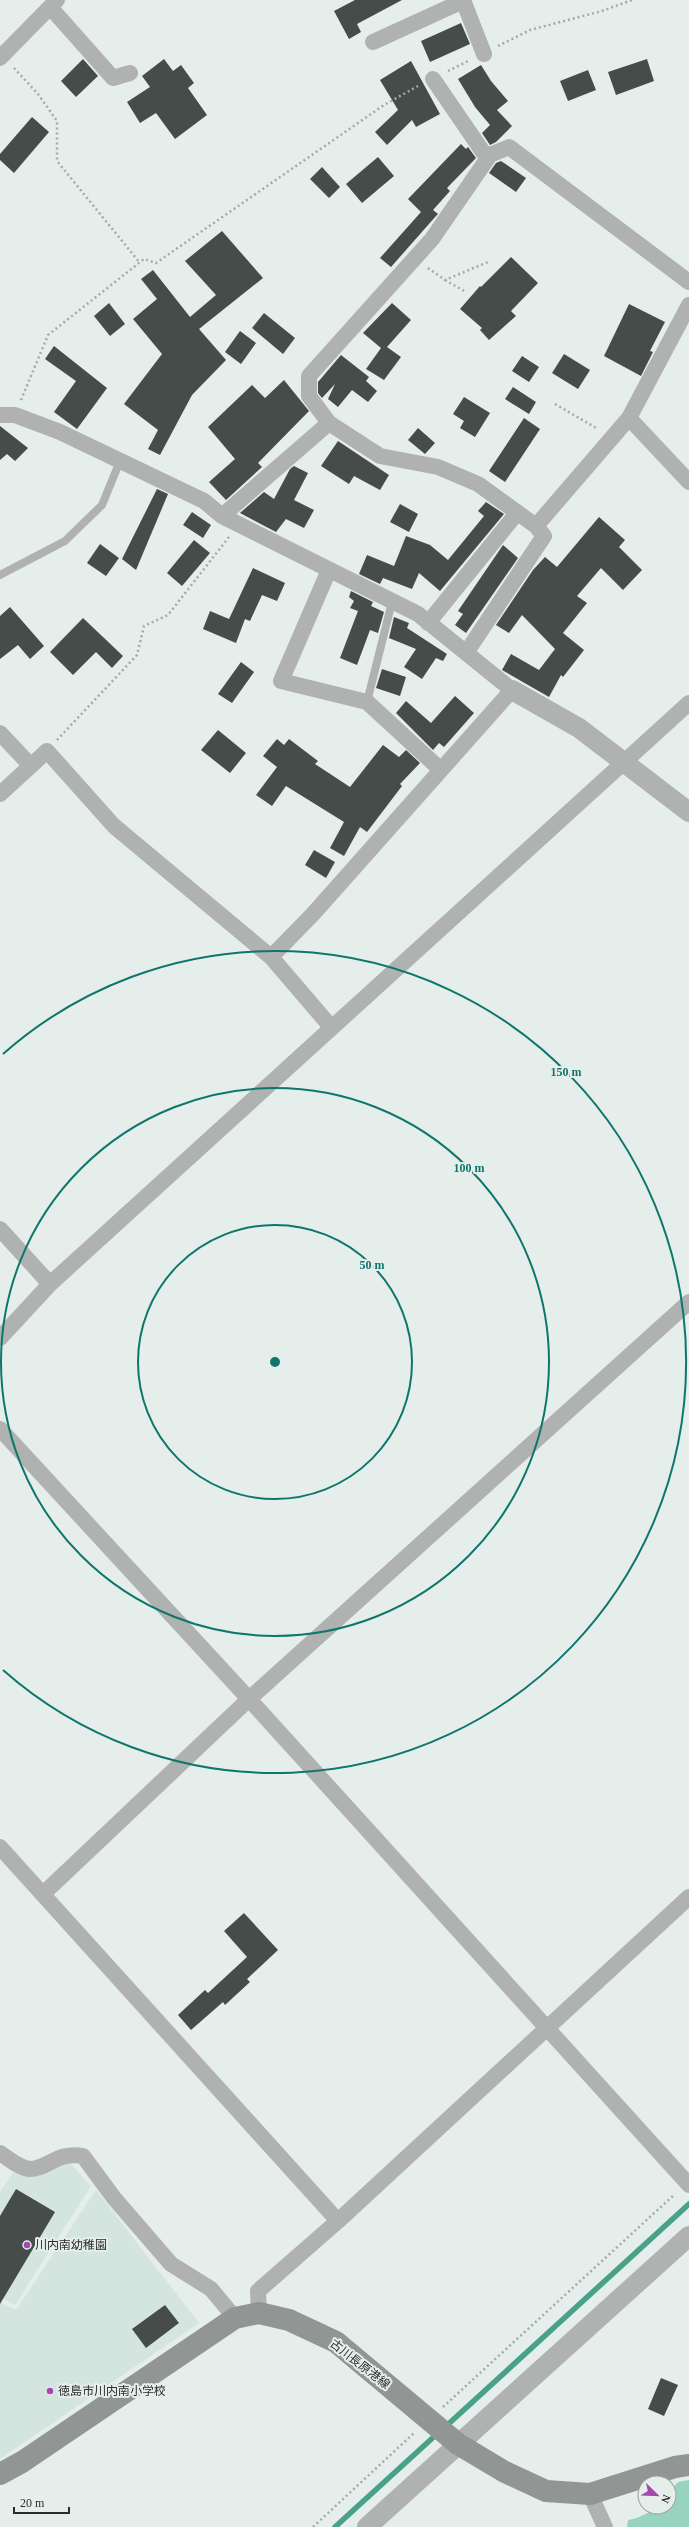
<svg xmlns="http://www.w3.org/2000/svg" width="689" height="2527" viewBox="0 0 689 2527" font-family="'Times New Roman','Noto Sans JP',serif">
<rect width="100%" height="100%" fill="#e5eeeb"/>
<path fill="#d3e5de" d="M70 2163 91 2186 15 2305 0 2297V2192L13 2173 30 2177Z
M96 2190 199 2323 0 2459V2302L16 2310Z"/>
<path fill="#98d3c0" d="M689 2480V2527H627L628 2520C645 2518 650 2507 669 2507V2492L678 2482Z"/>
<g fill="none" stroke-linecap="round" stroke-linejoin="round">
<path stroke="#48a188" stroke-width="5.5" d="M444 2428 689 2204
M335 2527 438 2433"/>
</g>
<path fill="#454c4a" d="M355 0H402L357 24 361 32 349 39 334 11Z
M461 23 470 44 430 62 421 41Z
M83 59 98 76 76 97 61 81Z
M164 59 173 71 181 65 194 83 188 88 207 115 175 139 156 113 140 123 127 102 150 87 142 76Z
M647 59 654 81 616 95 608 72Z
M411 61 440 114 416 127 412 120 387 145 375 132 398 110 380 80Z
M481 65 491 81 508 101 497 110 512 126 496 142 490 145 482 133 490 125 475 107 458 79Z
M588 70 596 90 568 101 560 81Z
M32 117 49 132 14 173 0 160V154Z
M461 144 466 149 468 147 476 158 447 188 450 191 433 210 438 214 436 216 391 267 380 258 421 212 408 199Z
M378 157 394 176 362 203 346 184Z
M501 161 526 178 516 192 489 173 496 163Z
M322 167 340 187 329 198 310 179Z
M222 231 263 278 199 329 226 360 192 395 160 455 148 449 158 430 124 404 162 354 133 319 157 299 141 279 153 270 190 317 216 295 185 261Z
M511 257 538 283 511 311 516 316 489 340 480 330 482 328 460 309 480 286 481 287Z
M109 303 125 324 110 336 94 316Z
M392 303 411 320 387 347 401 357 384 380 366 369 381 348 363 333Z
M629 304 665 322 650 351 653 352 641 376 604 356Z
M264 313 295 338 283 354 252 328Z
M240 331 256 343 241 364 225 352Z
M54 346 107 388 77 429 54 412 76 381 45 359Z
M564 354 590 370 578 389 552 373Z
M341 355 369 377 366 381 377 391 368 402 352 390 338 407 328 399 335 384 322 398 318 393V382Z
M522 356 539 367 529 382 512 371Z
M284 380 309 411 258 463 262 467 226 500 209 482 235 459 208 427 252 385 265 398Z
M513 387 536 402 529 414 505 399Z
M464 397 490 413 475 437 460 428 464 421 453 414Z
M524 418 540 429 505 482 489 471Z
M0 426 28 448 15 461 7 454 0 460Z
M418 428 435 443 425 454 408 440Z
M338 441 389 475 380 490 354 476 349 484 321 466Z
M294 466 308 473 294 500 314 510 304 528 286 519 276 532 240 513 264 492 274 499 290 469Z
M157 489 168 494 136 570 122 559Z
M486 502 504 514 440 591 419 573 412 589 383 578 380 584 359 574 367 555 394 566 406 536 430 545 448 560 484 516 478 511Z
M400 504 418 514 409 532 390 522Z
M192 512 211 525 203 538 183 525Z
M599 517 625 540 619 547 642 570 623 590 601 568 577 596 587 603 563 633 584 650 563 677 561 675 549 697 502 670 511 654 539 670 555 649 522 615 509 633 496 625 533 570 545 557 557 567Z
M194 540 210 553 182 586 167 573Z
M100 544 119 558 106 576 87 563Z
M503 545 518 558 466 633 455 625 463 614 458 611Z
M253 568 285 583 277 601 262 595 250 621 245 619 236 643 203 629 210 611 229 619Z
M351 591 373 602 371 606 384 612 378 633 370 630 357 665 340 658 358 611 350 608 354 601 349 597Z
M10 607 44 646 30 659 18 645 0 659V616Z
M394 617 409 623 407 628 447 654 443 661 436 658 422 679 404 667 416 649 389 638Z
M83 618 123 656 112 668 96 652 73 675 50 652Z
M241 662 254 672 232 703 218 694Z
M382 669 406 677 400 696 376 688Z
M455 696 474 713 444 747 439 743 433 750 396 713 406 701 431 723Z
M218 730 246 753 230 773 201 750Z
M277 739 284 745 289 739 318 761 315 764 350 787 383 745 399 757 406 750 420 763 400 784 402 786 367 832 360 827 344 856 330 848 344 822 286 786 272 806 256 795 277 767 263 756Z
M314 850 335 862 326 878 305 865Z
M244 1913 278 1950 247 1979 250 1982 225 2005 223 2002 191 2030 178 2015 205 1990 208 1993 247 1957 224 1931Z
M16 2189 55 2212 0 2304V2216Z
M165 2305 179 2323 146 2348 132 2329Z
M661 2378 678 2385 664 2416 648 2409Z"/>
<g fill="none" stroke-linecap="round" stroke-linejoin="round">
<path stroke="#a3aaa8" stroke-width="2.5" stroke-dasharray="2 3" stroke-linecap="butt" d="M498 46 530 30 602 11 632 0
M14 68 38 94 57 121V161L140 263
M448 71 468 61
M428 268 445 280 488 262
M445 280 464 291
M21 400 48 335 144 259 156 263 384 105 418 86
M555 404 598 429
M57 740 137 655 144 626 168 615 229 537
M443 2407 675 2194
M313 2527 414 2433"/>
<path stroke="#afb2b1" stroke-width="8" d="M0 575 65 541 102 505 120 461
M367 702 392 602"/>
<path stroke="#afb2b1" stroke-width="16" d="M463 0 484 54
M50 7 113 78 130 73
M373 42 463 1
M0 58 57 0
M433 79 483 152 490 155 509 147 689 282
M0 415H15L60 432 204 501 222 516 418 614 512 690 313 914 271 957 114 826 47 751 0 794
M629 418 689 482
M329 423 380 456 438 467 478 484 536 526
M222 516 329 423 309 396V376L432 239 490 155
M329 570 281 681 367 702 441 770
M428 623 517 513
M466 653 544 536 536 526 629 418 689 305
M0 733 31 766
M271 957 331 1027
M0 1229 50 1284
M0 1338 50 1284 689 703
M0 1429 249 1699 689 2185
M0 1847 338 2221
M43 1894 249 1699 689 1302
M0 2153C9 2159 19 2168 30 2169 48 2169 57 2151 83 2156L114 2198 171 2264 211 2289 235 2318
M259 2313 258 2291 338 2221 689 1897
M590 2494 605 2527"/>
<path stroke="#afb2b1" stroke-width="20" d="M512 690 579 728 689 812
M367 2527 689 2236"/>
<path stroke="#919694" stroke-width="22" d="M0 2474 22 2462 235 2318 259 2313 289 2320 336 2342 458 2444 505 2472 546 2491 590 2494 675 2467 689 2465"/>
</g>
<g fill="none" stroke="#0f766e" stroke-width="2">
<circle cx="275" cy="1362" r="137"/>
<circle cx="275" cy="1362" r="274"/>
<path d="M3 1054A411 411 0 1 1 3 1670"/>
</g>
<g fill="#a447b1" stroke="#e5eeeb" stroke-width="1.5">
<circle cx="27" cy="2245" r="4"/>
<circle cx="50" cy="2391" r="4"/>
</g>
<g text-anchor="middle" stroke-width="4" stroke-linejoin="round" paint-order="stroke">
<g font-size="12" fill="#2a2d2c" stroke="#e5eeeb" text-anchor="start">
<text x="35" y="2249">川内南幼稚園</text>
<text x="58" y="2395">徳島市川内南小学校</text>
</g>
<g font-size="12" fill="#2a2d2c" stroke="#e5eeeb">
<text transform="translate(360 2364) rotate(38)" y="4">古川長原港線</text>
</g>
</g>
<circle cx="275" cy="1362" r="6" fill="#0f766e" stroke="#e5eeeb" stroke-width="2"/>
<g font-size="12" text-anchor="middle" font-weight="bold" fill="#0f766e" stroke="#e5eeeb" stroke-width="4" stroke-linejoin="round" paint-order="stroke">
<text x="566" y="1076">150 m</text>
<text x="469" y="1172">100 m</text>
<text x="372" y="1269">50 m</text>
</g>
<g transform="translate(657 2495) rotate(113)"><circle r="19" fill="#e5eeeb" stroke="#9aa19f"/>
<path d="M0-3L7 15L0 10L-7 15Z" fill="#a447b1"/>
<text y="-6" font-size="11" font-weight="bold" text-anchor="middle" fill="#2a2d2c">N</text>
</g>
<path d="M14 2507v6h55v-6" fill="none" stroke="#2a2d2c" stroke-width="2"/>
<text x="20" y="2507" font-size="12" fill="#2a2d2c" stroke="#e5eeeb" stroke-width="3" paint-order="stroke">20 m</text>
</svg>
